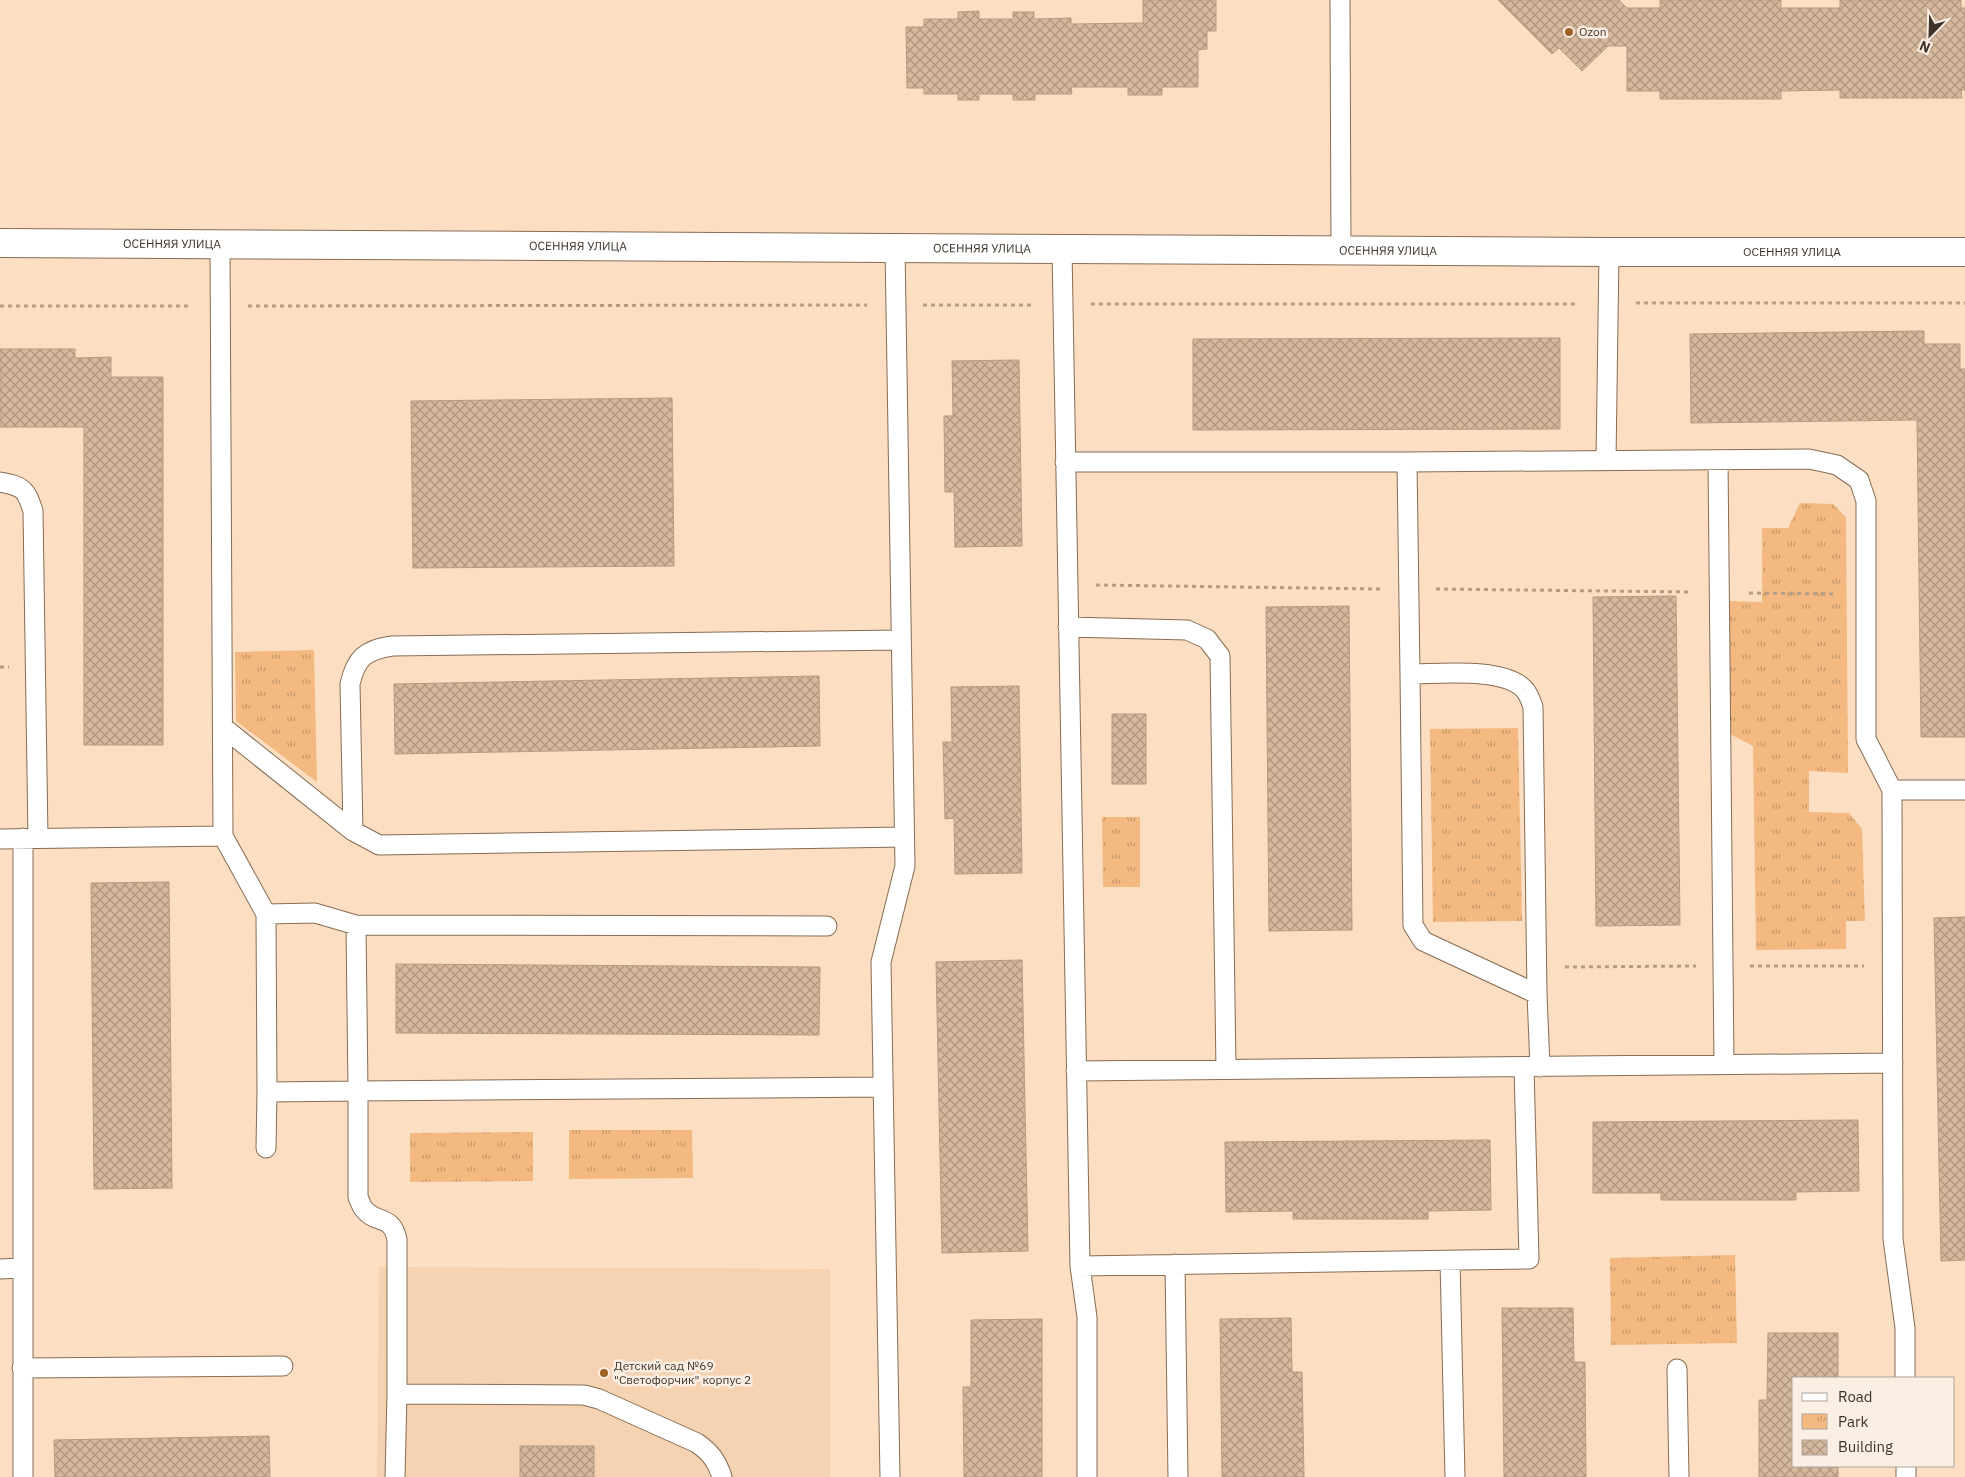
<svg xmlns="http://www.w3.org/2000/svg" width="1965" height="1477" viewBox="0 0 1965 1477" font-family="'IBM Plex Sans',sans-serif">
<defs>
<pattern id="park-tufts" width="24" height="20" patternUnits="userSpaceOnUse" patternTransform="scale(1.25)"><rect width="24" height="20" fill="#f3b980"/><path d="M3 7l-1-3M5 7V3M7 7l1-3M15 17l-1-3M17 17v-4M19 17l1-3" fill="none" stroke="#c69769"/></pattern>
<pattern id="building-cross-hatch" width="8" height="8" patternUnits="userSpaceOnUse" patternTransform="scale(1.25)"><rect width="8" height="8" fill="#d5b89d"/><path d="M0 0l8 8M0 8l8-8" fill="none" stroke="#ae9680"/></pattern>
</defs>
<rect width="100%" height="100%" fill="#fcdec2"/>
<path fill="#f5d2b1" d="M379 1267 830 1269V1477H377Z"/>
<path fill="url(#park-tufts)" d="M1800 503 1833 504 1846 517 1848 773 1809 771V812L1849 813 1862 829 1865 921H1846V949L1756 950 1753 746 1728 733V601L1762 602V528H1788Z
M314 650 317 782 236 721 235 652Z
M1518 728 1522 921 1433 922 1430 729Z
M1102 817H1140V887H1103Z
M569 1130H692L693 1178 569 1179Z
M533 1132V1181L410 1182V1133Z
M1735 1255 1737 1343 1611 1345 1610 1258Z"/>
<path fill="url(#building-cross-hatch)" stroke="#b79a80" d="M1143 0H1216V31H1207V49L1198 50V87H1162V95H1128V87H1071L1072 94H1035V100H1013V94H979V100H958V94H924V88H907L906 27H924V19H958V12L979 11V19H1013V12H1034V19L1071 18V24L1143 23Z
M1498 0H1619L1627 8H1660V0H1781V8H1840V0H1961V8H1965V90H1961L1962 98H1840V90L1781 91V99H1660V91H1627V46H1608L1582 71 1559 48 1552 54Z
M1924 331V344H1960V369H1965V737H1921L1917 420 1691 423 1690 334Z
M1560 338V429L1193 430V339Z
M0 349H75V358L111 357V377H163V745H84V427H0Z
M1019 360 1022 546 955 547 954 492H945L944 416H953L952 361Z
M672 398 674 566 413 568 411 401Z
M1676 596 1680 925 1596 926 1593 597Z
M1349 606 1352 930 1269 931 1266 607Z
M819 676 820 746 395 754 394 684Z
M1019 686 1022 873 955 874 954 818 945 819 943 742H952L951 687Z
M1112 714H1146V784H1112Z
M169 882 172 1188 94 1189 91 883Z
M1965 917V1260L1941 1261 1934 918Z
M1022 960 1028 1251 942 1253 936 962Z
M396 964 820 967 819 1035 396 1033Z
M1858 1120 1859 1191 1796 1192V1200H1661V1193H1593V1122Z
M1490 1140 1491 1210 1428 1211V1219H1293V1211L1226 1212 1225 1142Z
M1502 1308H1573L1574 1362H1585L1586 1477H1504Z
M1291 1318 1292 1372H1302L1304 1477H1222L1220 1319Z
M1042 1319V1477H964L963 1387H971V1320Z
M1768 1333H1838V1378H1794V1466H1838V1477H1759V1400H1767Z
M269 1436 270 1477H55L54 1440Z
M520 1446H594V1477H520Z"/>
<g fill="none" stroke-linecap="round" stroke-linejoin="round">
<g stroke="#866c53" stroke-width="21">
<path id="lane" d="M1340 0 1341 250
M220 243 223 836 266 914 315 913 356 925 827 926
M1062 249 1080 1266 1087 1317V1477
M1718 460 1724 1064
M1606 461 1609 252
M1065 462H1407L1809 459 1837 465 1859 480 1866 501V739L1892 790
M1407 462 1410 674
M0 482C23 486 26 489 33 511L38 838
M1068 627 1187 630 1207 639 1220 656 1226 1069
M224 728 353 831 379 845 904 837
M353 831 350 684C356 658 365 650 392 646L901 640
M23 838V1477
M0 839 223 836
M266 914 267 1092 266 1148
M356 925 358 1091 883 1087
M1537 994 1423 941 1413 925 1410 674C1439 674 1503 667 1524 689 1528 693 1531 701 1533 707L1537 994 1540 1067
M1076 1071 1893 1063
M267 1092 358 1091V1197C360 1201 361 1205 363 1208 375 1225 392 1213 397 1240V1394L584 1395 599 1399 697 1443C710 1452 717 1461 722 1477
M1450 1261 1455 1477
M1175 1264 1178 1477
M1080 1266 1529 1259 1524 1067
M0 1269 23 1268
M22 1368 283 1366
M1677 1369 1679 1477
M1905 1378V1328L1893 1239 1892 790H1965
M1906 1466V1477
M395 1477 397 1394
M890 1477 881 962 905 866 895 247"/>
</g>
<g stroke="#866c53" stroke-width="30">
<g id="street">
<path id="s1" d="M0 243 1609 252H1965"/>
</g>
</g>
<path stroke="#b39d87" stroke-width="3" stroke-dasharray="4 4" stroke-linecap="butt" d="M1636 303H1965
M1091 304H1579
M923 305H1034
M0 306H192
M248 306 867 305
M1096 585 1380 589
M1436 589 1692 592
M1749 593 1837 594
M0 667H9
M1750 966H1864
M1565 967 1696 966"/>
<use href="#lane" stroke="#fff" stroke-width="19"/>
<use href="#street" stroke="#fff" stroke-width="28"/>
</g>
<g fill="#9d6322" stroke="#fbefe4" stroke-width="2">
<circle cx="1569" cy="32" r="5"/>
<circle cx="604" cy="1373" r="5"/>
</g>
<g text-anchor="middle" stroke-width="5" stroke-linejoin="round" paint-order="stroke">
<g font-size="12" fill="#3e3328" stroke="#fbefe4" text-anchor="start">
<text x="1579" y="36">Ozon</text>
<text x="614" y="1370">Детский сад №69<tspan x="614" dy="14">"Светофорчик" корпус 2</tspan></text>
</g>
<g font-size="12" fill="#3e3328" stroke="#fbefe4">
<text dy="4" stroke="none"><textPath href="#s1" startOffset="172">ОСЕННЯЯ УЛИЦА</textPath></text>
<text dy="4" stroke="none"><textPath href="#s1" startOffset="578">ОСЕННЯЯ УЛИЦА</textPath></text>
<text dy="4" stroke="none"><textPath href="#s1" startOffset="982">ОСЕННЯЯ УЛИЦА</textPath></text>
<text dy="4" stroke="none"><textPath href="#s1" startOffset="1388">ОСЕННЯЯ УЛИЦА</textPath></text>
<text dy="4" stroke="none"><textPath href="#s1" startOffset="1792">ОСЕННЯЯ УЛИЦА</textPath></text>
</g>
</g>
<rect x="1792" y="1377" width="162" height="90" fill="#fbefe4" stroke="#afa499"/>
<rect x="1802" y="1393" width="25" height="8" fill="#ffffff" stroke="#afa499"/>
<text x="1838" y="1402" font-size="15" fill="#3e3328">Road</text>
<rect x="1802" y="1414" width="25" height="15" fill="url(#park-tufts)" stroke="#afa499"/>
<text x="1838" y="1427" font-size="15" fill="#3e3328">Park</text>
<rect x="1802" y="1440" width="25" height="15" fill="url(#building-cross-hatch)" stroke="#afa499"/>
<text x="1838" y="1452" font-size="15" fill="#3e3328">Building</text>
<g transform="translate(1930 35) rotate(203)" stroke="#fbefe4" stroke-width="4" paint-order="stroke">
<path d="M0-4L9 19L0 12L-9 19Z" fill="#3e3328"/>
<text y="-8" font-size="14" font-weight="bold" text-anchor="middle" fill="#3e3328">N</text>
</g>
</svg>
